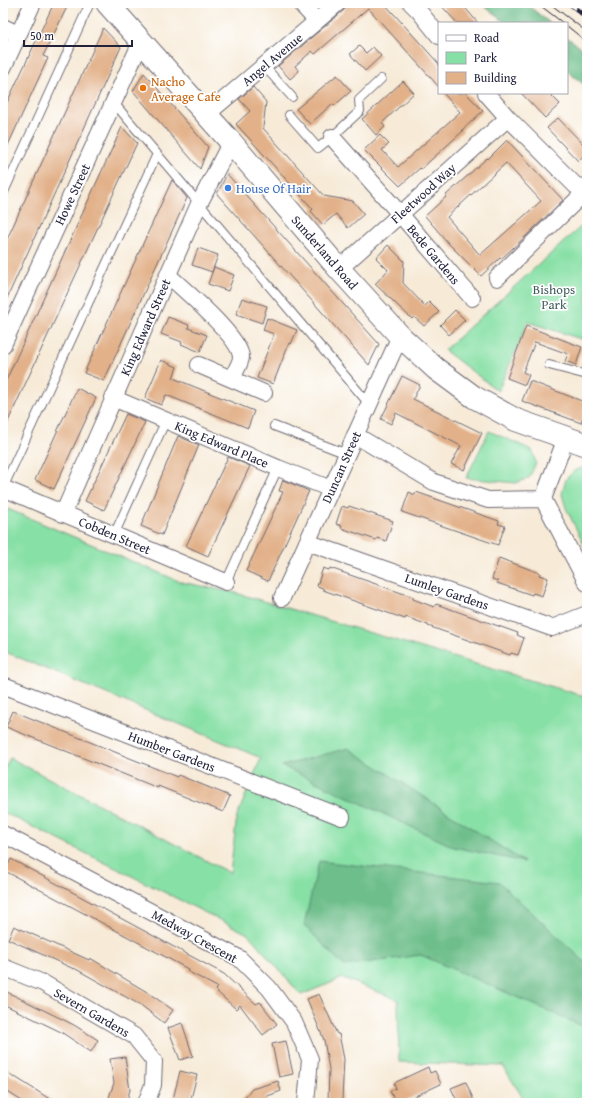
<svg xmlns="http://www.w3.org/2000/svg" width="590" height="1106" viewBox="0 0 590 1106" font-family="'Gentium Book Plus',serif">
<rect width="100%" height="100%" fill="#fff"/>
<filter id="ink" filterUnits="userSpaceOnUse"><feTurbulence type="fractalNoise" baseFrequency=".025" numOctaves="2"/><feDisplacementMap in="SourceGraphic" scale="8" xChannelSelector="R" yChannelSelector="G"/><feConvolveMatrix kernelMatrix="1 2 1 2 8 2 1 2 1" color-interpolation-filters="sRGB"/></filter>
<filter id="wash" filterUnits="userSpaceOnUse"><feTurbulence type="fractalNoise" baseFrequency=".012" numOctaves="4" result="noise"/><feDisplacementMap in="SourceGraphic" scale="16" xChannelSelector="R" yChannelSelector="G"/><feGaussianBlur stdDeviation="0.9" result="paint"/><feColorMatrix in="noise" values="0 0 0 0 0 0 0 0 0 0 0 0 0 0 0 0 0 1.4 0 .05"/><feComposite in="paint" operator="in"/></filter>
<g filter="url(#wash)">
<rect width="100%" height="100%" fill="#f7ebd8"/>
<path fill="#87e0a5" stroke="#548170" d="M587 221V341L528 322 498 391 444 350Z
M489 431 532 450 536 463 529 478 516 483 466 478Z
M587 466V551L566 508 562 494 566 479 574 471Z
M3 507 181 582 236 593 587 697V1103H526L503 1066 399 1062 398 1000 343 978 301 995 248 934 3 812V770L10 758 230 873 237 816 261 758 3 651Z"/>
<path fill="#6dbe8a" stroke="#487062" d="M480 3H525L550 23H506Z
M567 37 587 53V87L567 71Z
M348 748 524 862 454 847 282 766Z
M319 861 499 882 587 964V1028L421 955 344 966 304 925Z"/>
<g id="blocks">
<path fill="#e2b189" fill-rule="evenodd" d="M54 3H69L43 56 48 58 3 156V111Z
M348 3H384L439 64V87L368 8 315 54 312 51 295 66 299 71 290 79 278 66 344 10Z
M439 3H461L478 23H457Z
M103 28 121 47 3 307V248Z
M359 46 366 53 373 47 381 56 365 71 350 54Z
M144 73 208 147 200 169 133 91Z
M337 75 351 91 334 106 332 104 310 124 296 109Z
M403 81 414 93 382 123 385 127 376 135 362 119Z
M253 87 266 102 263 128 270 136 324 196 353 201 364 214 348 228 336 214 323 225 311 211 313 209 236 124 250 111 239 99Z
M443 93H466L483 111 462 130 463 131 421 169 420 168 400 186 364 150 380 135 389 144 382 150 398 167 460 112Z
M521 93H549L560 104 545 118Z
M558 118 587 148V152L578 161 547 128Z
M122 127 137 143 3 432V387Z
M507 140 563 200 526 236 501 259 500 258 481 276 449 244 425 216 446 197 445 196 454 188 487 158 488 159ZM506 163 541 201 480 255 447 217Z
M227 174 379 344 369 365 217 194Z
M172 180 187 198 104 381 84 373Z
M388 245 404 261 403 283 425 306 429 302 439 312 424 326 414 317 412 319 375 284 388 270 376 258Z
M198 248 218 255 212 272 192 265Z
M214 267 234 275 228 291 208 284Z
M242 298 267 306 262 323 236 314Z
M455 310 465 320 449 335 440 325Z
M168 317 189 325 188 328 207 335 200 352 181 344 182 342 161 334Z
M267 318 297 330 291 344 289 343 273 384 257 378 274 334 263 330Z
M526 326 582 347 576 365 565 361 568 354 535 342 523 372 529 375 525 385 507 378Z
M161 360 177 367 173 378 254 411 248 428 166 395 161 405 145 398Z
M402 376 420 385 413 399 482 433 464 470 451 464 461 446 396 413 391 424 381 419Z
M530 381 587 403V408L581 423 522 401Z
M77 388 96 398 54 489 35 480Z
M126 414 145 422 104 510 85 501Z
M178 436 199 445 162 535 141 526Z
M228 457 250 466 208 556 186 546Z
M283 480 309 491 268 581 246 571 283 492 279 491Z
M409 492 415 495 416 492 499 521 498 524 505 526 498 545 402 512Z
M342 506 348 508 349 506 393 521 386 541 377 538 376 540 341 528 342 526 336 524Z
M499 558 540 573 539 575 548 578 542 596 533 593 532 595 497 583 498 581 492 579Z
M323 568 329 570 330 568 413 597V599L434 607 436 604 518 633 517 635 524 638 518 655 511 653 510 655 428 626V625L406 617 405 619 323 590V588L317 586Z
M13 711 177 777 178 775 230 796 223 812 158 786V788L6 727Z
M11 859 224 974 256 1004 260 1002 277 1024 263 1035 240 1005 236 1009 215 990 217 987 187 971 188 969 5 871Z
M14 926 89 960 90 958 147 992 173 1010 164 1023 142 1006 74 968V969L8 939Z
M3 990 74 1025 98 1040 91 1052 61 1032 3 1004Z
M319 994 337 1034H339L344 1059 342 1100H328L329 1069 324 1040 307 999Z
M182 1023 193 1056 180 1060 168 1028Z
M286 1041 293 1074 279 1077 272 1044Z
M125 1057 130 1090 126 1103H107L114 1083 110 1059Z
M428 1067 430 1073 435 1071 441 1084 400 1103H396L390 1091 396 1088 394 1083Z
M3 1069 14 1078 15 1077 56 1103H25L3 1089Z
M180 1071 197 1075 190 1103 173 1099Z
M278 1081 281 1091 265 1097 267 1103H239L252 1089Z
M466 1082 468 1087 475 1103H458L451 1088Z"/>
</g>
</g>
<g filter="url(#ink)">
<use href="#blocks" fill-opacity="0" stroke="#6d6872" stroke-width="1"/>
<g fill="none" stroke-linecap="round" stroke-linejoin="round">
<g stroke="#6d6872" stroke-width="10">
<path id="lane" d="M264 66 292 97
M114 103 369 404
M289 115 318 148 332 137 360 111 359 100 381 79
M3 194 90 3
M549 365 587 375
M274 426 347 454
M3 488 157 154
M114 535 166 420
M226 582 278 468"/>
</g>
<g stroke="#6d6872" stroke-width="18">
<path id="street" d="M300 3 317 21
M411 3 419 11 439 36
M3 27 18 34
M3 68 33 3
M486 93 508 118 576 186 587 187
M206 115 338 3
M332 137 400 214 472 298
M339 269 508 118
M168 275C183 289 240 337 241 357 241 363 234 373 232 379
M497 278 587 190
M3 345 141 42
M199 365 264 393
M113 398 278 468 331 489
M355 435 434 482 488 500 543 499
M566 438 543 499 587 583
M3 488 226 582
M63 514 199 204 231 142
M307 542 552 628 587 614
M282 598 400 336
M3 685 342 817
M3 834 239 958 269 988 294 1022 310 1059 306 1103
M3 967 43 983 134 1036 154 1061 153 1085 146 1103"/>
</g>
<g stroke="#6d6872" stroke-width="24">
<path id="secondary" d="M107 3 231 142 339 269 400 336 436 369 474 397 516 420 587 445"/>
</g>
<use href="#lane" stroke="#fff" stroke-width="8"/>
<use href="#street" stroke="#fff" stroke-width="16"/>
<use href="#secondary" stroke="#fff" stroke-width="22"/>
<path stroke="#22223b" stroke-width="1" d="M537 3 563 23
M549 3 587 32
M567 26 587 42"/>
<g stroke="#22223b" stroke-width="4.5">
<path id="rail" d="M569 3 587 18
M582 3 587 7"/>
</g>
<use href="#rail" stroke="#fff" stroke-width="3" stroke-dasharray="9" stroke-linecap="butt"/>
</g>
</g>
<circle fill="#e8710a" stroke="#fff" stroke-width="1.5" cx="143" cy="88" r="4"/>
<circle fill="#3f7fe0" stroke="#fff" stroke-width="1.5" cx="228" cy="188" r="4"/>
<g text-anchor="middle" stroke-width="3.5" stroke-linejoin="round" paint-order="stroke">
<g font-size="13" fill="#22223b" stroke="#fff">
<text transform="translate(272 59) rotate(-40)" y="5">Angel Avenue</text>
<text transform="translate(423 193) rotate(-42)" y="5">Fleetwood Way</text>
<text transform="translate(72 194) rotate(-65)" y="5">Howe Street</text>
<text transform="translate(325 252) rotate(49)" y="5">Sunderland Road</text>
<text transform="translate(434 254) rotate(50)" y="5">Bede Gardens</text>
<text transform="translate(145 327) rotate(-66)" y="5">King Edward Street</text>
<text transform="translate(222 444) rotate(23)" y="5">King Edward Place</text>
<text transform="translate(341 467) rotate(-66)" y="5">Duncan Street</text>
<text transform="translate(115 535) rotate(23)" y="5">Cobden Street</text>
<text transform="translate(447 591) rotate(19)" y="5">Lumley Gardens</text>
<text transform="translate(172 751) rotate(21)" y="5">Humber Gardens</text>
<text transform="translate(195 936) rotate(29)" y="5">Medway Crescent</text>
<text transform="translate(92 1012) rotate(30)" y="5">Severn Gardens</text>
</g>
<g font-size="13" fill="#c56008" stroke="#fff" text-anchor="start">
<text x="151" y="86">Nacho<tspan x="151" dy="15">Average Cafe</tspan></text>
</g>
<g font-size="13" fill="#366cbe" stroke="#fff" text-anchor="start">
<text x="236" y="193">House Of Hair</text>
</g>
<g font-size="13" fill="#405b5b" stroke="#fff">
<text x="554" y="294">Bishops<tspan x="554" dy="15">Park</tspan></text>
</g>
</g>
<rect width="590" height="1106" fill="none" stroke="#fff" stroke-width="16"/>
<rect x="438" y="22" width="130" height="72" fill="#ffffff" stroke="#a7a7b1"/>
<rect x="446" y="35" width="20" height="6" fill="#ffffff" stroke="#a7a7b1"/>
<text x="474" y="42" font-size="12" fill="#22223b">Road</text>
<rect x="446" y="52" width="20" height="12" fill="#87e0a5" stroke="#a7a7b1"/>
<text x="474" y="62" font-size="12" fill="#22223b">Park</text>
<rect x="446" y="72" width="20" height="12" fill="#e2b189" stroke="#a7a7b1"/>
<text x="474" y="82" font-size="12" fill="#22223b">Building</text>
<path d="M24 40v6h108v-6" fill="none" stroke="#22223b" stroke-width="2"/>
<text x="30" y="40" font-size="12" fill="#22223b" stroke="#ffffff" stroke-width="3" paint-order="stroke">50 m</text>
</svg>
